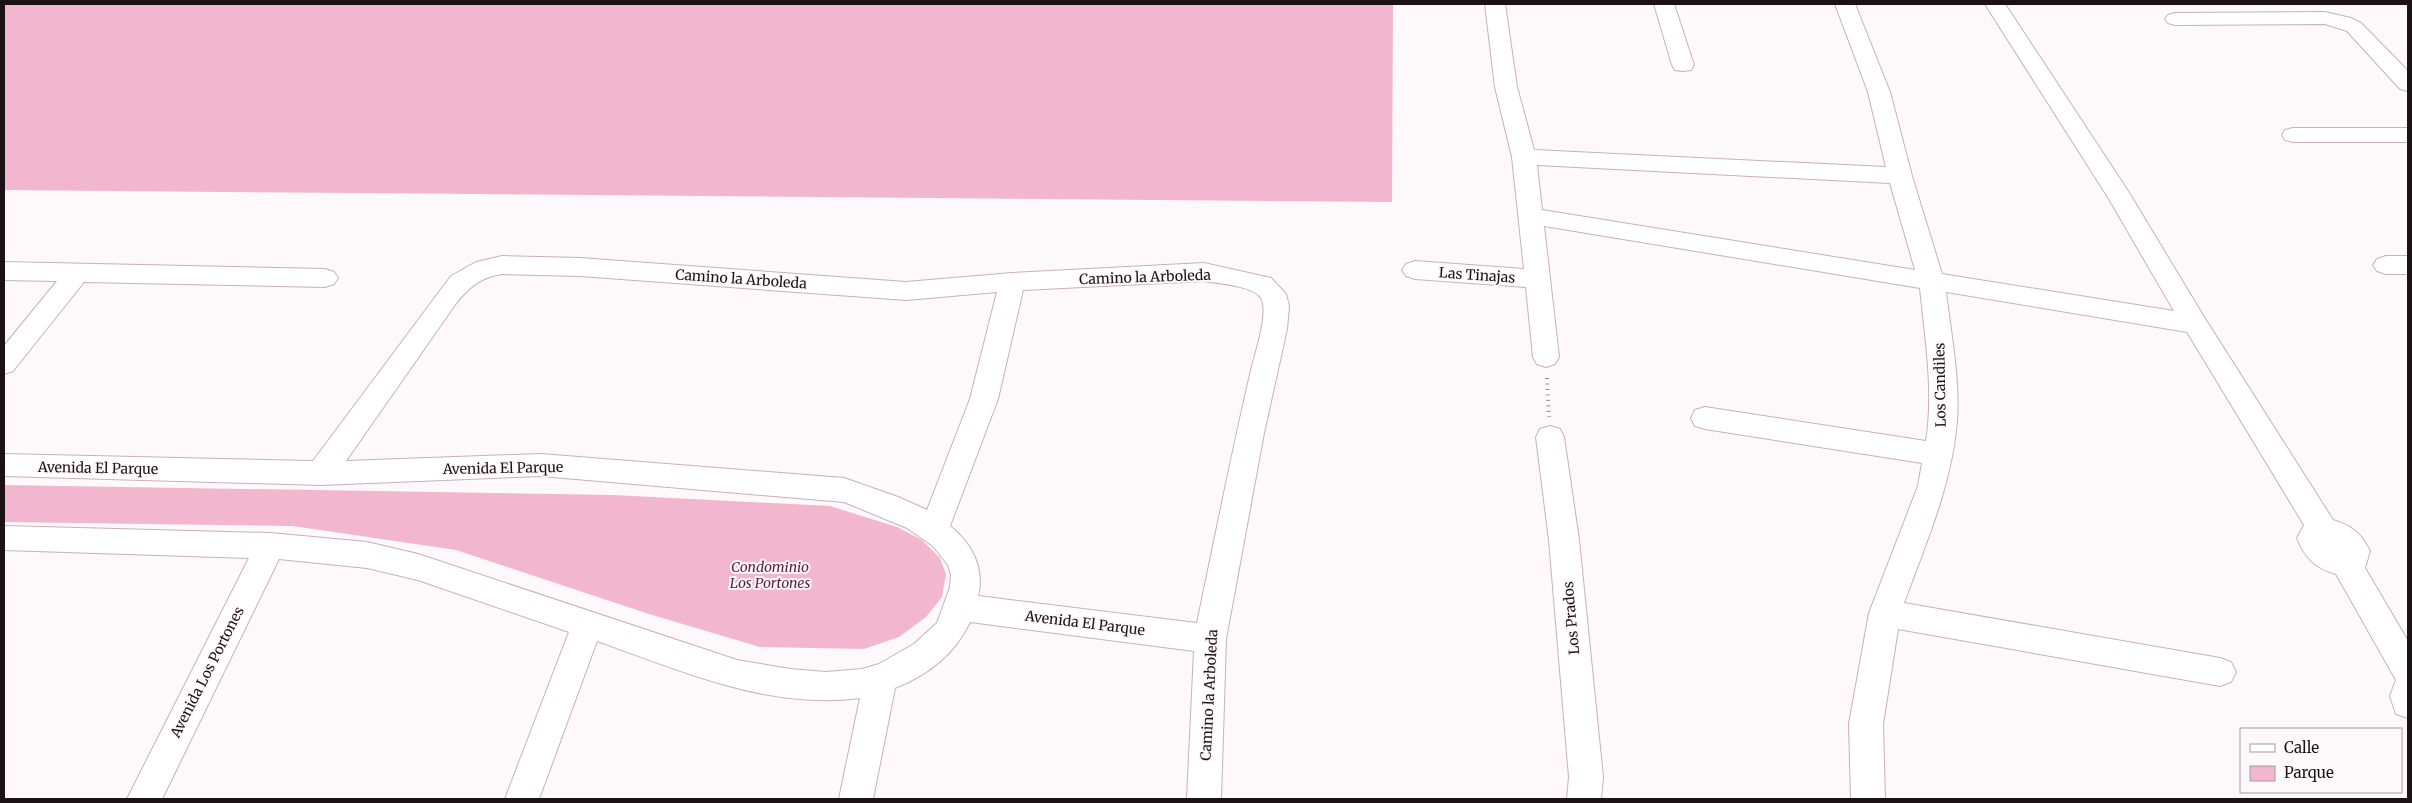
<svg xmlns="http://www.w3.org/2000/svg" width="2412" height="803" viewBox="0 0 2412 803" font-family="Merriweather,serif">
<rect width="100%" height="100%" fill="#fdf8fa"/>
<path fill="#f2b6ce" d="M4 4H1393L1392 202 4 190Z
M4 485 614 495 830 506 897 527 922 540 940 558 946 574 942 597 926 617 899 637 864 649 760 647 649 614 456 550 293 526 4 522Z"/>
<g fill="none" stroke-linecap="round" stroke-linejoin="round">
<g stroke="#caafba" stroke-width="2">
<path id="minor" d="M1485 4H1505L1517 87 1534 150 1886 167 1868 92 1835 4H1855L1890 92 1912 176 1942 274 2174 311 2109 199 1985 4H2005L2128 191 2204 317 2333 520C2352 526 2361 533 2370 551L2365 568 2408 641V718L2396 714 2390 696 2396 680 2336 574C2315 568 2305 558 2297 538L2304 525 2187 332 1946 292C1951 334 1960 379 1957 421 1952 484 1926 543 1904 603L2220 658 2231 662 2236 672 2231 682 2220 686 1898 629 1883 724 1885 799H1851L1849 724 1869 613 1918 486 1922 463 1705 429 1695 426 1691 418 1695 410 1705 407 1926 441C1934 391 1925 338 1920 288L1544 226 1559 357 1555 364 1546 367 1537 364 1533 357 1526 287 1415 279 1406 276 1402 270 1406 264 1415 261 1524 269 1512 157 1495 87ZM1537 165 1890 183 1915 270 1542 210Z
M1654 4H1674L1694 65 1691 70 1683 71 1675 70 1672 65Z
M2325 12 2351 18 2361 23 2408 71V91L2400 89 2347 31 2325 24 2175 25 2168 23 2165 19 2168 15 2175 13Z
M2293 128H2408V142H2293L2285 140 2282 135 2285 130Z
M502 256 580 258 906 282 1012 273 1204 263 1271 278 1286 294 1289 306 1287 329 1264 433 1226 639 1221 799H1187L1194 651 970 622C955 654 928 675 895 688L873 799H839L860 698C768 710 682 671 597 641L539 799H505L569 632 418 580 367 568 279 559 162 799H127L249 558 4 550V526L270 533 367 542 418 554 737 660 790 669 826 672 862 669 879 664 914 644 937 623 950 587 951 575 948 565 933 546 907 528 844 502 541 476 321 485 4 476V454L313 461 451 276 476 262ZM502 274 580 276 906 300 997 292 970 399 927 510 898 497 844 478 541 454 346 461 457 302C470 287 481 277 502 274ZM1204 281C1217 283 1254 286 1261 298 1269 311 1256 351 1252 366 1232 451 1215 537 1197 623L978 596C985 569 972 543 950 526L998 399 1023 290Z
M2386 256H2408V274H2386L2377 271 2373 265 2377 259Z
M4 262 325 269 334 272 338 278 334 284 325 287 84 282 13 371 4 374V346L57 281 4 280Z
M1550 426 1560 429 1564 437 1579 540 1603 777 1601 799H1567L1569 777 1549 540 1536 437 1540 429Z"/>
</g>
<path stroke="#90898c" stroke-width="4" stroke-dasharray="1 4.5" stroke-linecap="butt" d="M1547 378 1549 417"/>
<use href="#minor" fill="#fff" fill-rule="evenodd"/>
</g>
<g text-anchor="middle" stroke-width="4" stroke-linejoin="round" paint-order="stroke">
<g font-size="14" fill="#1c1216" stroke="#fdf8fa">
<text transform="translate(1477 275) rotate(4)" y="5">Las Tinajas</text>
<text transform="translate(1145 277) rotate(-2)" y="5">Camino la Arboleda</text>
<text transform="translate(741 279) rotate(4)" y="5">Camino la Arboleda</text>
<text transform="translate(1940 385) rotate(-91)" y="5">Los Candiles</text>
<text transform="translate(98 468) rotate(1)" y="5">Avenida El Parque</text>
<text transform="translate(503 468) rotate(-1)" y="5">Avenida El Parque</text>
<text transform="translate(1571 618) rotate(-95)" y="5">Los Prados</text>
<text transform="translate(1085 623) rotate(7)" y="5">Avenida El Parque</text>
<text transform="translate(207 672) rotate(-63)" y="5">Avenida Los Portones</text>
<text transform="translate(1209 695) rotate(-87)" y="5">Camino la Arboleda</text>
</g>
<g font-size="14" font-style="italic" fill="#5f1b3e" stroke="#fdf8fa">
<text x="770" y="572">Condominio<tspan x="770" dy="16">Los Portones</tspan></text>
</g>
</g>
<rect width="2412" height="803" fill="none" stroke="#1c1216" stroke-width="10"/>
<rect x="2240" y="728" width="162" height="65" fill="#fdf8fa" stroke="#a39c9f"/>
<rect x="2250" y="744" width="25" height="8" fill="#ffffff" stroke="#a39c9f"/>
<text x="2284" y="753" font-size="15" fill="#1c1216">Calle</text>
<rect x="2250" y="766" width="25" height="15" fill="#f2b6ce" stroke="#a39c9f"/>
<text x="2284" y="778" font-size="15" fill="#1c1216">Parque</text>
</svg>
